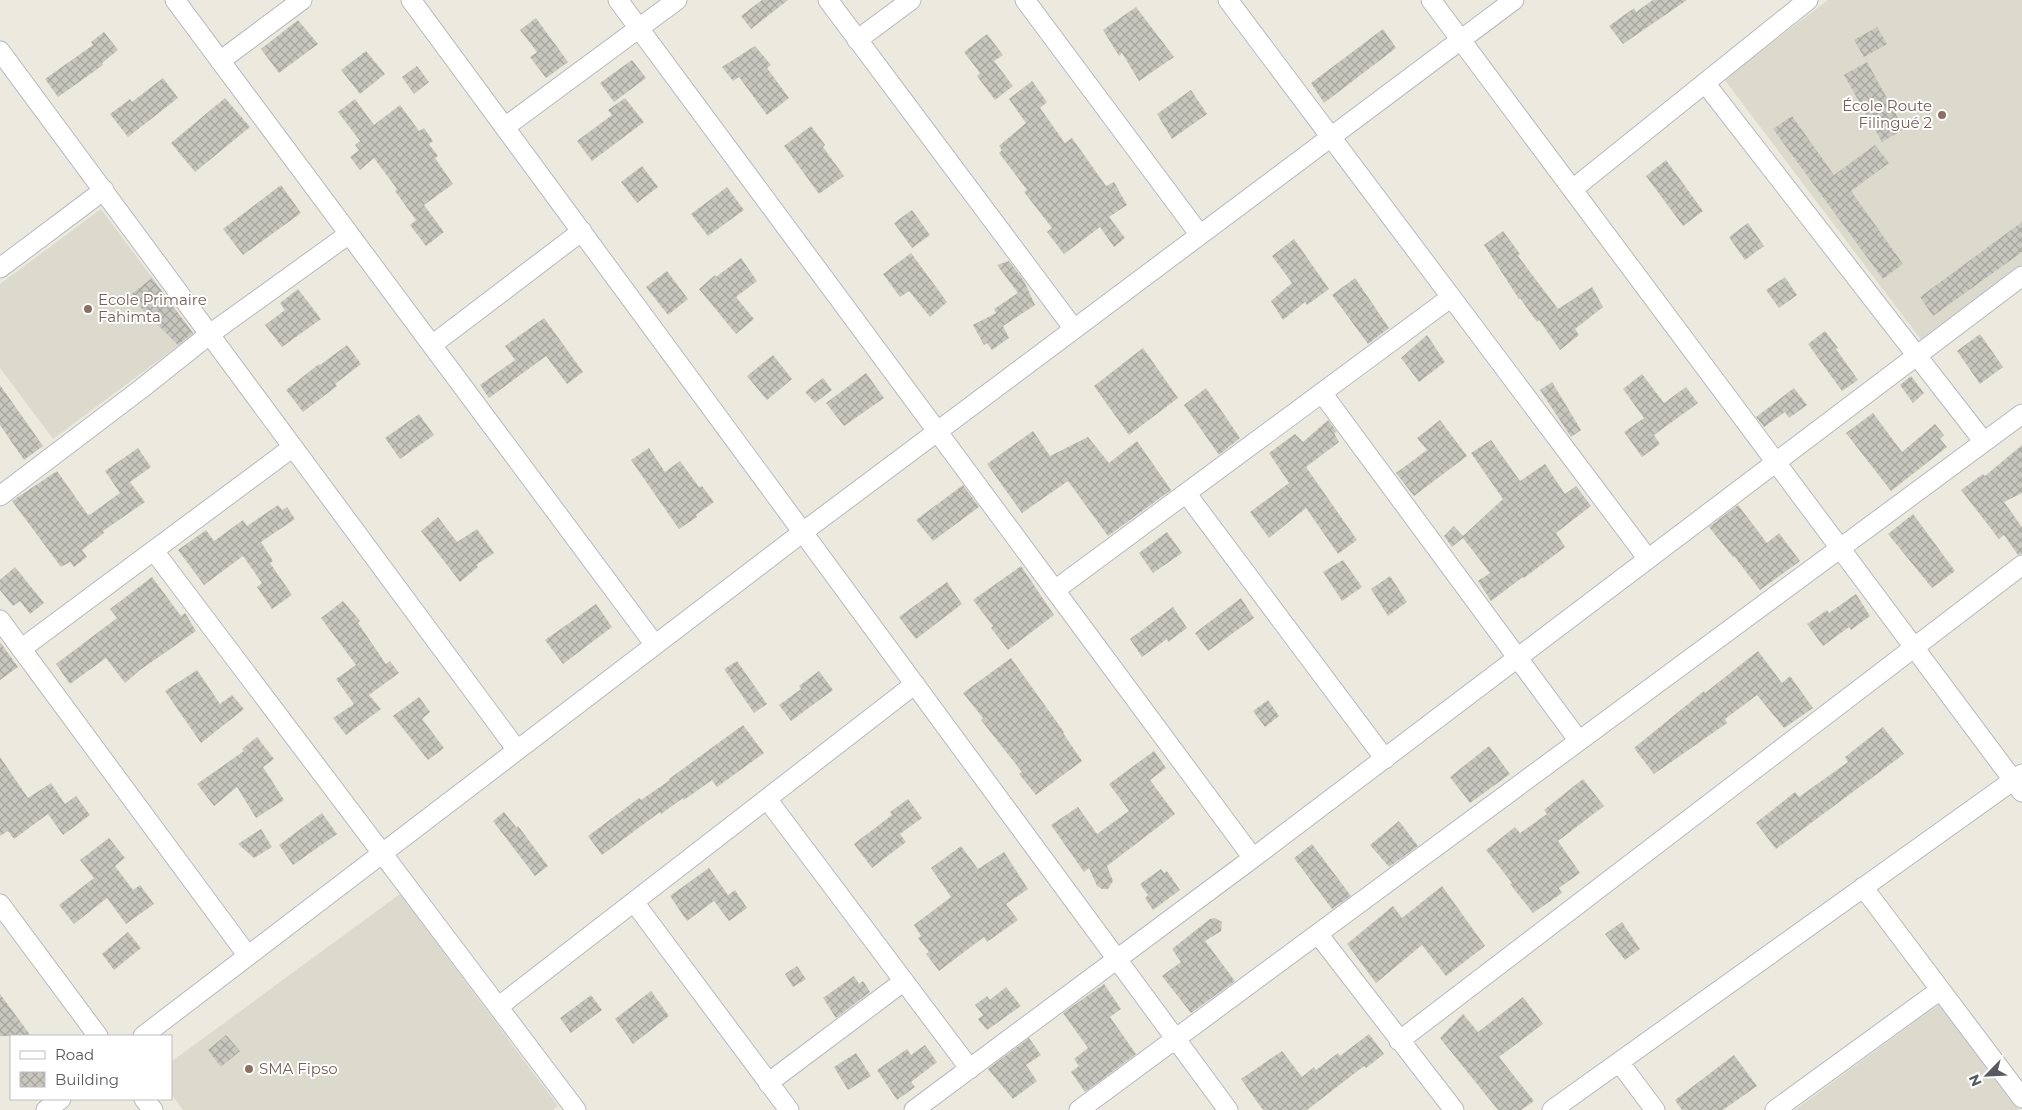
<svg xmlns="http://www.w3.org/2000/svg" width="2022" height="1110" viewBox="0 0 2022 1110" font-family="Montserrat,sans-serif">
<defs>
<pattern id="building-cross-hatch" width="8" height="8" patternUnits="userSpaceOnUse" patternTransform="scale(1.25)"><rect width="8" height="8" fill="#c8c7be"/><path d="M0 0l8 8M0 8l8-8" fill="none" stroke="#a5a59e"/></pattern>
</defs>
<rect width="100%" height="100%" fill="#eceade"/>
<path fill="#dcdacd" d="M1828 0H2022V266L1922 341 1724 79Z
M101 209 194 334 53 439 0 368V284Z
M400 894 558 1106 553 1110H183L171 1094V1062Z
M1939 1004 2019 1110H1795Z"/>
<path fill="url(#building-cross-hatch)" d="M762 0H788L751 29 741 16Z
M1653 0H1687L1623 44 1609 26 1634 8 1636 12Z
M1136 7 1174 57 1139 81 1122 53 1119 56 1103 30Z
M536 18 568 62 546 78 530 57 537 52 520 30Z
M298 20 318 44 279 73 261 49Z
M1877 27 1887 44 1864 57 1854 40Z
M1383 29 1396 48 1324 103 1311 83Z
M104 32 118 50 102 63 103 65 58 97 45 79 93 45 91 42Z
M987 34 1003 55 994 61 1013 86 995 100 977 76 980 73 964 52Z
M755 46 771 65 767 68 789 98 767 115 739 77 733 81 722 67Z
M366 51 385 74 360 94 341 70Z
M632 60 646 78 614 102 600 83Z
M1867 62 1904 129 1882 142 1844 75Z
M417 66 429 82 414 94 402 77Z
M163 78 178 98 128 137 110 114 130 99 132 102Z
M1032 81 1047 102 1040 108 1065 143 1072 138 1106 186 1114 182 1127 205 1109 217 1125 238 1114 247 1100 227 1064 254 1047 232 1052 228 1024 192 1027 190 999 153 1002 150 999 146 1026 123 1009 99Z
M1191 90 1207 114 1172 139 1157 114Z
M225 98 250 127 195 172 171 143Z
M625 98 644 122 592 161 577 141 612 115 608 110Z
M355 99 374 125 400 105 419 131 424 128 433 141 429 144 438 156 435 158 453 184 424 205 444 232 426 246 410 225 416 220 395 191 397 189 374 158 360 170 350 157 359 150 355 145 360 141 338 112Z
M1792 116 1834 175 1875 145 1889 163 1851 191 1903 264 1883 279 1773 129Z
M811 126 825 145 823 147 844 176 819 194 784 146Z
M1666 160 1703 211 1683 226 1646 176Z
M642 166 658 187 637 203 621 182Z
M281 185 301 213 243 255 223 229Z
M727 187 744 210 708 236 691 214Z
M912 210 930 235 912 248 894 223Z
M2022 222V252L1933 316 1920 297Z
M1748 223 1764 246 1745 260 1729 237Z
M1503 231 1520 254 1518 256 1558 309 1592 287 1603 307 1575 329 1579 335 1560 350 1539 320 1537 322 1520 298 1519 299 1484 245Z
M1294 239 1329 289 1307 305 1305 302 1283 320 1271 301 1292 283 1272 256Z
M911 253 947 302 930 317 909 291 900 297 883 274Z
M741 258 757 281 736 297 754 319 736 334 699 289 715 275 716 277Z
M1009 261 1024 281 1035 305 1003 326 1009 338 992 350 987 343 984 345 973 325 996 313 994 309 1018 293 997 265Z
M667 271 688 299 668 315 646 287Z
M1785 277 1797 295 1779 308 1766 290Z
M152 278 193 333 178 345 129 296Z
M1355 278 1389 328 1368 344 1332 295Z
M298 289 321 319 282 347 265 325 285 310 280 303Z
M544 318 583 372 567 384 546 356 489 398 480 385 515 360 505 346Z
M1825 331 1838 348 1836 349 1858 380 1842 391 1808 344Z
M1980 334 2003 367 1980 384 1957 351Z
M1427 335 1445 362 1419 382 1401 358Z
M347 345 361 364 335 384 337 386 303 412 286 390 319 364 320 365Z
M1143 348 1178 398 1129 435 1094 386Z
M773 355 792 379 767 400 747 376Z
M866 373 884 398 844 426 826 403Z
M1642 374 1664 403 1686 387 1698 403 1654 435 1660 444 1642 457 1624 432 1644 418 1623 389Z
M1911 376 1924 393 1913 403 1900 385Z
M823 378 832 390 815 403 805 392Z
M1552 382 1581 430 1571 437 1540 390Z
M0 385 43 446 24 460 0 425Z
M1206 388 1240 438 1219 455 1184 405Z
M1794 388 1807 405 1789 418 1785 412 1764 427 1756 417Z
M1873 413 1902 452 1935 424 1944 435 1940 439 1947 447 1891 491 1846 433Z
M419 414 434 435 400 459 385 438Z
M1328 420 1337 432 1334 433 1339 442 1306 467 1357 540 1338 554 1306 508 1269 538 1250 512 1289 483 1269 453 1295 434 1303 442Z
M1440 420 1467 456 1414 496 1396 473 1427 450 1417 438Z
M1033 431 1050 456 1088 437 1109 463 1137 441 1171 490 1108 536 1068 481 1022 513 987 464Z
M1491 440 1520 481 1545 464 1565 494 1576 486 1591 506 1556 533 1565 547 1524 578 1523 577 1491 601 1478 581 1490 573 1463 538 1452 547 1444 536 1454 526 1463 536 1503 499 1471 453Z
M2022 445V493L2004 502 2022 527V554L2018 555 2004 535 1999 539 1961 490 1983 474 1985 476Z
M138 448 151 467 130 482 145 502 103 531 104 533 82 550 87 557 74 567 70 562 61 567 12 501 57 471 88 515 91 514 120 493 105 471Z
M649 448 665 472 680 461 699 487 702 486 714 502 696 515 697 517 679 529 631 460Z
M963 485 979 507 933 541 916 520Z
M278 505 282 510 287 507 295 519 261 542 273 561 270 563 292 595 272 609 257 587 262 583 243 556 204 585 178 550 206 530 214 541 243 520 247 526Z
M1738 505 1767 543 1779 533 1800 561 1760 590 1734 556 1733 557 1709 527Z
M1913 514 1955 571 1932 588 1888 534Z
M438 517 457 542 477 529 494 553 476 565 478 567 460 582 421 531Z
M1167 532 1182 553 1153 573 1139 553Z
M1343 560 1362 587 1342 601 1323 572Z
M1021 566 1054 615 1008 650 991 628 993 626 973 600Z
M15 567 44 603 30 614 20 601 13 606 0 590V580Z
M1390 576 1407 602 1388 616 1371 589Z
M152 577 181 616 185 613 196 631 140 670 125 683 106 658 70 684 56 664 117 618 110 609Z
M947 582 962 604 916 639 899 617Z
M1856 594 1870 616 1851 630 1849 627 1823 646 1807 624 1827 610 1829 613Z
M1241 598 1254 618 1208 651 1195 633Z
M343 601 360 621 358 623 386 664 390 661 399 673 369 695 381 709 346 735 333 718 354 704 336 679 356 665 321 618Z
M596 604 612 627 563 664 545 640Z
M1173 607 1187 628 1168 642 1167 639 1142 657 1130 639Z
M0 642 18 667 0 680Z
M1758 651 1782 683 1790 676 1813 708 1784 728 1757 695 1725 719 1727 723 1654 774 1634 748 1704 691 1705 693Z
M1011 658 1064 732 1063 733 1082 761 1036 795 1019 774 1022 772 981 720 983 718 963 693Z
M737 661 767 704 754 713 724 669Z
M197 670 220 704 232 695 244 709 201 743 165 691Z
M819 671 833 690 791 721 779 705 801 689 799 686Z
M419 697 430 712 422 719 444 748 428 760 393 716Z
M1268 700 1279 716 1265 727 1253 711Z
M743 725 764 753 717 787 712 780 684 800 683 798 661 814 660 812 602 855 588 836 639 798 641 800 670 780 669 779Z
M1883 727 1904 754 1776 849 1756 823 1795 792 1799 797 1848 762 1845 757Z
M257 737 274 759 263 767 284 800 256 818 237 787 214 806 197 784 244 751 242 749Z
M1489 746 1510 774 1470 803 1450 777Z
M1154 751 1166 768 1150 780 1175 814 1107 866 1113 881 1108 889H1102L1097 886 1089 868 1084 872 1051 825 1078 807 1097 834 1129 811 1109 784Z
M0 757 28 798 51 783 65 804 76 796 90 815 63 835 48 814 14 839 8 831 0 836Z
M1583 779 1604 806 1558 841 1580 873 1559 888 1562 893 1533 913 1510 884 1512 883 1486 850 1515 827 1520 833 1547 814 1544 810Z
M908 799 922 818 900 834 906 842 872 868 854 844 892 815 890 812Z
M504 812 517 828 518 826 548 866 535 876 493 821Z
M322 813 337 834 293 865 279 845Z
M1399 821 1418 846 1389 867 1370 845Z
M261 829 272 847 254 858 238 844Z
M109 838 125 858 115 866 133 890 140 885 154 904 126 924 107 898 74 924 59 905 94 878 80 860Z
M1312 844 1351 896 1332 909 1294 858Z
M961 846 978 869 1004 852 1028 889 1006 904 1018 920 987 942 984 937 939 971 926 954 929 952 918 938 921 936 914 925 951 897 931 868Z
M709 868 728 895 735 890 747 908 729 921 714 901 687 921 670 896Z
M1161 869 1164 873 1167 871 1180 890 1153 910 1145 898 1148 895 1140 884Z
M1442 886 1485 946 1446 976 1422 945 1376 983 1347 944 1393 906 1402 918Z
M1215 918 1222 922 1221 931 1205 941 1235 981 1191 1013 1162 976 1181 962 1172 949 1210 919Z
M1622 922 1640 949 1625 960 1605 934Z
M128 932 141 948 114 970 102 954Z
M797 966 806 979 793 987 785 974Z
M854 976 859 984 863 981 870 992 836 1018 823 998Z
M1104 984 1121 1009 1110 1017 1136 1054 1085 1092 1071 1072 1079 1066 1074 1059 1088 1048 1063 1013Z
M1006 987 1021 1006 987 1030 978 1019 983 1015 975 1005 987 996 990 1000Z
M651 991 669 1016 633 1044 615 1019Z
M0 994 31 1036H0Z
M591 995 602 1010 571 1033 560 1018Z
M1523 997 1543 1024 1499 1057 1534 1101 1521 1110H1498L1440 1038 1463 1014 1478 1032Z
M1369 1034 1384 1054 1366 1068 1364 1066 1307 1110H1263L1241 1079 1282 1051 1302 1077 1314 1067 1316 1070 1338 1053 1340 1056Z
M226 1035 240 1051 221 1067 208 1050Z
M1029 1038 1041 1055 1026 1065 1037 1081 1013 1099 988 1069Z
M925 1045 937 1062 911 1082 915 1087 897 1100 877 1070 907 1049 911 1055Z
M856 1053 871 1076 848 1090 834 1067Z
M1734 1055 1757 1086 1723 1110H1682L1675 1100Z"/>
<g fill="none" stroke-linecap="round" stroke-linejoin="round">
<g stroke="#b7b8be" stroke-width="21">
<path id="street" d="M175 0 655 645
M411 0 1228 1110
M618 0 1253 858
M828 0 1074 329
M1025 0 1200 235
M1228 0 1648 559
M1431 0 2022 792
M857 40 911 0
M0 51 517 750
M220 61 302 0
M1705 83 1984 442
M505 127 677 0
M1573 189 1808 0
M0 268 104 190
M432 345 582 231
M1322 393 1579 741
M1186 493 1385 759
M0 496 141 389 210 334 349 234
M154 551 576 1110
M1055 590 1450 298
M0 620 248 956
M21 649 293 447
M767 799 970 1069
M1863 887 2022 1098
M634 902 789 1110
M0 904 98 1036
M1318 934 1454 1110
M498 1007 915 684
M143 1036 803 532 1514 0
M1399 1041 2022 565
M1619 1062 1655 1110
M768 1083 904 981
M144 1099 153 1110
M46 1110 61 1099
M914 1110 1253 858 2022 276
M1079 1110 2022 414
M1552 1110 2022 774
M1775 1110 1940 990"/>
</g>
<use href="#street" stroke="#fff" stroke-width="19"/>
</g>
<g fill="#8d6e63" stroke="#fff" stroke-width="2">
<circle cx="1942" cy="115" r="5"/>
<circle cx="88" cy="309" r="5"/>
<circle cx="249" cy="1069" r="5"/>
</g>
<g text-anchor="middle" stroke-width="4" stroke-linejoin="round" paint-order="stroke">
<g font-size="15" fill="#785e54" stroke="#fff" text-anchor="start">
<text x="1932" y="111" text-anchor="end">École Route<tspan x="1932" dy="17">Filingué 2</tspan></text>
<text x="98" y="305">Ecole Primaire<tspan x="98" dy="17">Fahimta</tspan></text>
<text x="259" y="1074">SMA Fipso</text>
</g>
</g>
<rect x="10" y="1035" width="162" height="65" fill="#ffffff" stroke="#bcbdbf"/>
<rect x="20" y="1051" width="25" height="8" fill="#ffffff" stroke="#bcbdbf"/>
<text x="55" y="1060" font-size="15" fill="#585a60">Road</text>
<rect x="20" y="1072" width="25" height="15" fill="url(#building-cross-hatch)" stroke="#bcbdbf"/>
<text x="55" y="1085" font-size="15" fill="#585a60">Building</text>
<g transform="translate(1987 1075) rotate(246)" stroke="#ffffff" stroke-width="4" paint-order="stroke">
<path d="M0-4L9 19L0 12L-9 19Z" fill="#585a60"/>
<text y="-8" font-size="14" font-weight="bold" text-anchor="middle" fill="#585a60">N</text>
</g>
</svg>
